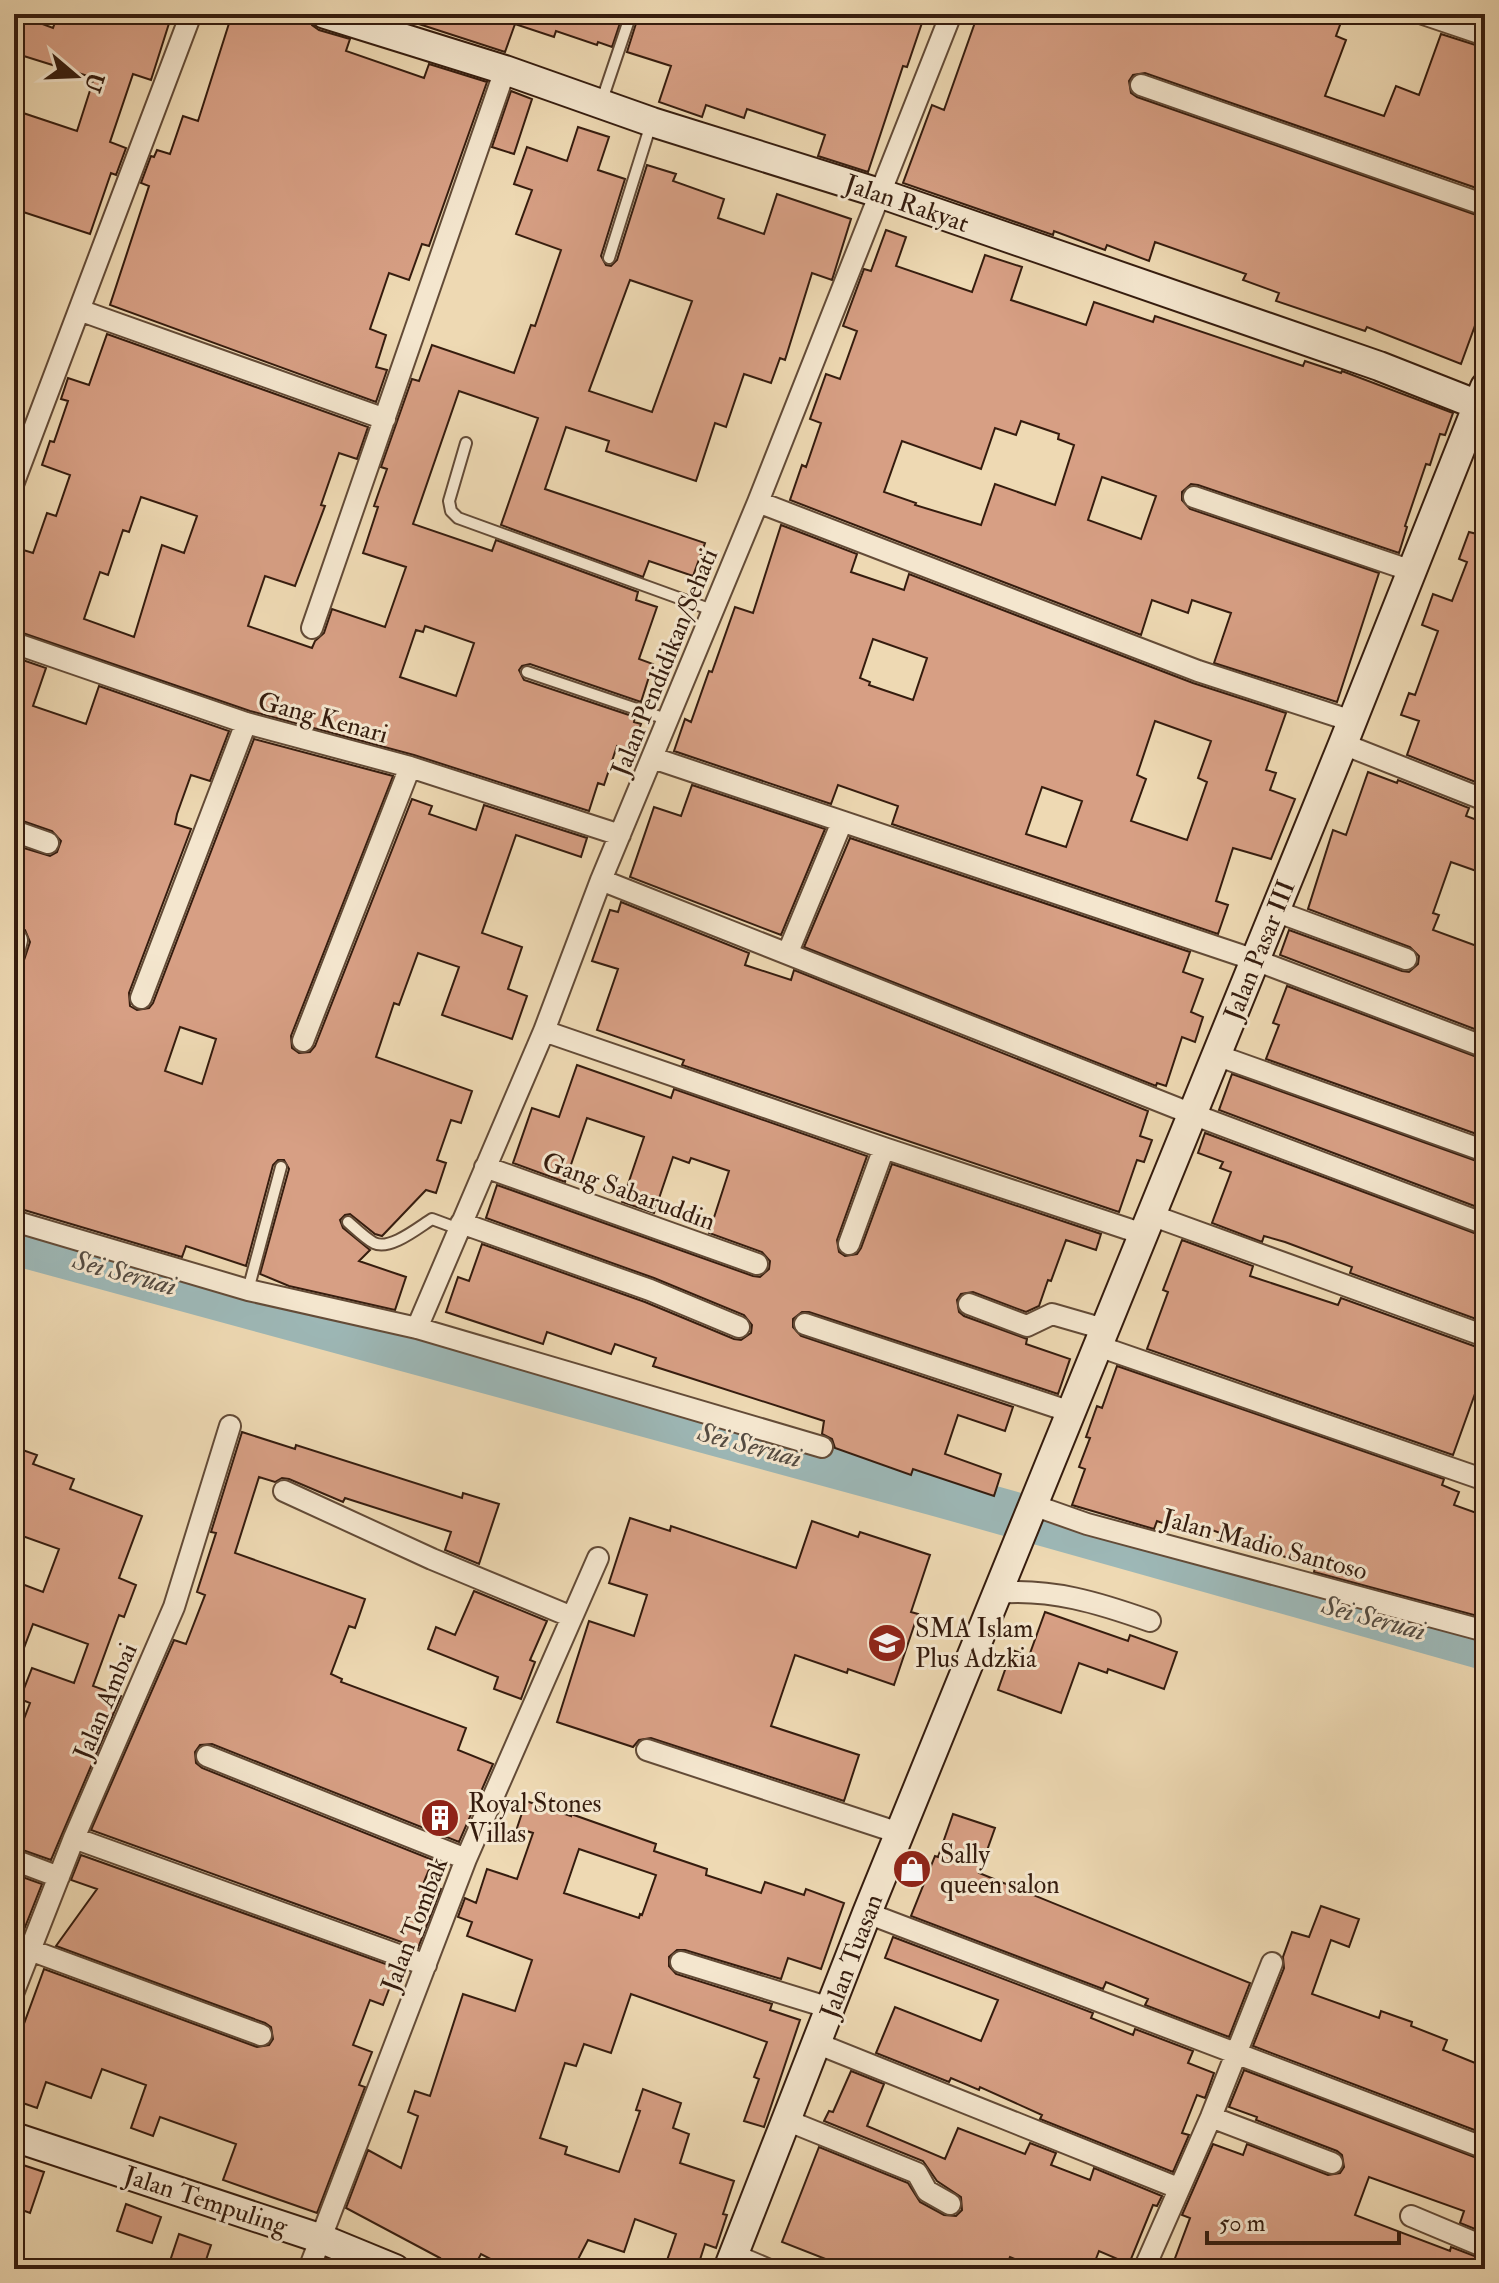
<svg xmlns="http://www.w3.org/2000/svg" width="1499" height="2283" viewBox="0 0 1499 2283" font-family="'IM FELL Double Pica',serif">
<rect width="100%" height="100%" fill="#eed9b3"/>
<filter id="stains"><feTurbulence type="fractalNoise" baseFrequency=".0025" numOctaves="4"/><feColorMatrix values="0 0 0 0 .2 0 0 0 0 .09 0 0 0 0 .02 0 0 0 .5 -.17"/></filter>
<radialGradient id="worn" r=".72"><stop offset=".6" stop-color="#630" stop-opacity="0"/><stop offset="1" stop-color="#630" stop-opacity=".3"/></radialGradient>
<g fill="none" stroke-linecap="round" stroke-linejoin="round">
<path stroke="#9db8b7" stroke-width="46" d="M14 1242 936 1493 1485 1647"/>
</g>
<path fill="#d79f84" stroke="#351c0e" stroke-width="2" fill-rule="evenodd" d="M58 14 85 22 88 14H172L151 80 133 74 110 142 126 148 116 175 111 173 90 234 14 209V110L77 131 94 78 14 53V36L21 16 53 28Z
M232 14H270L297 23 298 14H308L312 25 319 30 350 39 346 51 424 78 429 64 487 82 429 246 422 244 409 280 389 273 370 329 386 335 376 367 387 370 376 402 110 305 149 186 141 183 151 156 154 157 157 150 170 154 183 116 198 121Z
M388 14H623L612 47 598 42 597 45 556 31 554 37 515 24 505 52Z
M639 14H925L907 67 903 66 868 172 818 156 825 135 747 109 744 118 706 105 702 117 659 102 671 66 627 52Z
M978 14H1344L1336 36 1346 40 1325 96 1384 116 1396 86 1419 95 1441 34 1485 48V191L1145 73 1133 75 1129 81 1131 93 1137 97 1485 218V298L1461 364 1367 327 1365 331 1276 301 1279 293 1243 280 1246 274 1155 242 1149 261 1107 245 1105 250 1054 231 1053 235 903 183 932 105 944 110Z
M511 91 532 99 514 154 492 147Z
M578 127 609 137 598 170 625 179 601 256 606 265 611 266 617 260 647 165 676 174 673 181 724 199 718 218 764 234 777 194 851 219 832 280 812 273 785 360 780 358 771 383 744 374 726 427 715 423 696 481 606 451 609 441 566 427 545 489 705 543 693 576 649 561 643 577 501 525 538 418 459 391 413 524 492 551 496 540 638 592 636 600 657 607 639 659 653 664 641 702 530 664 522 666 519 670 524 680 635 717 634 722 641 724 631 751 617 746 604 785 598 783 589 811 414 755 250 711 14 630V547L33 553 47 513 56 516 70 475 42 465 50 441 54 442 68 401 61 399 68 378 89 385 107 334 368 427 357 459 339 453 321 505 325 506 295 586 265 576 248 626 312 648 315 641 324 633 332 609 385 627 406 567 363 553 378 507 374 506 387 469 381 467 412 379 419 381 432 345 514 373 531 325 535 326 561 250 516 234 532 190 514 184 527 147 567 161ZM630 280 692 301 652 412 589 391ZM141 497 197 516 184 553 162 545 134 637 84 619 100 572 108 575 123 530 129 532ZM425 626 474 643 456 696 400 677 416 630 423 632Z
M886 230 906 237 896 266 972 292 985 255 1022 267 1011 300 1086 325 1094 302 1153 322 1155 316 1303 366 1305 361 1341 373 1342 371 1453 413 1445 435 1440 434 1430 465 1426 464 1405 526 1407 527 1399 553 1198 485 1191 484 1182 492V500L1190 509 1379 573 1337 702 1214 663 1231 613 1192 600 1188 613 1152 600 1141 635 790 500 802 465 806 467 821 423 810 419 826 374 840 379 857 331 843 326 864 269 871 271ZM1021 421 1059 434 1058 439 1074 445 1055 505 995 484 981 525 915 505 916 503 884 492 902 441 981 469 995 428 1016 435ZM1102 477 1156 496 1141 539 1088 520Z
M1483 519 1485 520V764L1478 783 1407 755 1419 721 1401 715 1409 693 1415 695 1438 631 1422 625 1433 594 1452 601 1467 562 1459 559 1469 532 1477 534Z
M781 525 857 554 851 572 904 590 909 574 1193 683 1286 713 1266 770 1276 773 1270 790 1295 799 1271 859 1233 848 1216 901 1228 905 1218 934 892 824 898 806 838 785 831 804 674 751 685 719 691 722 709 671 712 672 735 607 753 613ZM873 639 927 658 913 700 869 685 870 682 860 678ZM1155 721 1211 741 1198 778 1207 782 1187 840 1131 821 1146 779 1137 775ZM1042 787 1082 801 1066 847 1026 834Z
M14 657 46 668 33 706 86 724 99 686 229 731 210 781 191 775 177 814 175 824 191 829 129 993 130 1006 137 1010 149 1008 153 1003 254 739 393 776 291 1036 292 1048 299 1053 310 1052 315 1046 412 799 432 806 429 814 476 830 484 805 587 838 581 857 516 835 482 933 522 947 508 989 527 996 512 1039 442 1015 459 967 418 953 399 1005 394 1003 376 1057 472 1091 461 1123 451 1120 437 1160 446 1163 436 1193 426 1190 382 1236 375 1234 350 1214 345 1215 340 1220 343 1228 370 1250 359 1261 406 1277 395 1310 289 1286 260 1274 289 1169 284 1160H278L273 1165 246 1266 186 1246 182 1257 14 1207V965L24 960 30 942 25 930 14 927V845L50 856 57 852 61 841 52 831 14 818ZM180 1027 216 1039 202 1084 165 1071Z
M1368 772 1397 783 1398 780 1469 808 1466 816 1485 823V874L1451 862 1433 913 1439 915 1433 930 1485 949V1033L1280 955 1289 930 1402 971 1409 972 1418 964 1419 956 1410 947 1308 909 1333 830 1346 835Z
M692 785 825 829 781 935 630 877 654 807 681 816Z
M850 838 1190 952 1183 972 1203 979 1191 1012 1203 1017 1195 1042 1182 1037 1166 1086 1157 1083 1156 1086 804 947Z
M621 902 749 953 745 965 791 980 794 970 1148 1111 1140 1136 1152 1140 1144 1162 1137 1160 1119 1212 682 1065 684 1060 597 1030 618 969 592 961 610 910 618 912Z
M1287 986 1485 1060V1137L1266 1059 1279 1025 1273 1023Z
M577 1065 671 1098 674 1089 867 1156 837 1240 839 1252 845 1256 857 1254 861 1248 892 1164 1101 1234 1096 1250 1066 1240 1051 1281 1048 1280 1039 1306 1026 1312 973 1292 961 1294 957 1300 959 1312 964 1316 1027 1339 1026 1344 1070 1359 1058 1394 809 1312H802L793 1319V1327L801 1336 1013 1407 1005 1431 958 1415 945 1454 1001 1474 994 1496 913 1469 911 1475 835 1448 832 1439 822 1434 824 1421 653 1366 656 1358 615 1344 611 1354 547 1332 543 1344 446 1312 458 1277 469 1281 482 1244 645 1302 734 1339 741 1340 751 1333 752 1325 744 1315 654 1278 486 1218 497 1185 753 1276 760 1277 769 1269 770 1261 762 1252 709 1233 729 1171 691 1158 689 1163 673 1157 654 1213 622 1202 644 1137 587 1118 565 1182 513 1163 532 1108 559 1117Z
M1232 1074 1485 1164V1210L1219 1110Z
M1205 1133 1485 1237V1249L1478 1268 1485 1270V1293L1476 1319 1350 1273 1352 1267 1285 1242 1264 1236 1262 1242 1212 1223 1231 1172 1220 1168 1223 1162 1198 1153Z
M1182 1240 1253 1266 1250 1276 1338 1305 1341 1298 1485 1350V1394L1476 1391 1453 1455 1147 1349 1168 1292 1163 1290Z
M1117 1366 1444 1479 1442 1485 1459 1492 1454 1505 1485 1516V1618L1314 1572 1315 1568 1204 1527 1201 1537 1157 1521 1154 1529 1072 1505 1085 1469 1079 1467 1090 1438 1086 1437 1097 1406 1102 1408Z
M242 1432 295 1449 296 1445 462 1498 463 1493 499 1504 479 1564 445 1550 451 1532 345 1498 343 1502 289 1479 282 1478 275 1482 259 1477 235 1553 365 1599 355 1628 349 1626 331 1674 342 1679 341 1682 466 1728 458 1750 493 1764 459 1842 212 1744 200 1745 195 1752 196 1763 202 1768 433 1860 424 1882 441 1889 418 1948 91 1830 174 1640 186 1644 205 1595 197 1592 216 1533 211 1532Z
M14 1447 37 1455 33 1464 74 1479 70 1489 142 1516 119 1578 136 1585 124 1617 119 1615 93 1686 121 1696 51 1860 14 1847V1745L30 1703 20 1699 32 1668 74 1683 88 1644 33 1624 16 1669 14 1668V1581L43 1592 59 1549 14 1533Z
M630 1518 670 1531 671 1526 796 1568 812 1521 858 1537 860 1532 930 1555 911 1612 918 1614 894 1685 848 1669 847 1673 795 1655 771 1726 859 1755 844 1801 651 1738 639 1740 633 1747 557 1722 589 1621 634 1636 647 1595 609 1583Z
M474 1591 547 1621 530 1660 535 1662 521 1699 494 1689 498 1677 428 1649 436 1627 455 1635Z
M1045 1612 1128 1641 1130 1635 1177 1652 1164 1689 1108 1669 1107 1673 1079 1663 1061 1713 998 1690 1012 1650 1029 1656Z
M526 1801 571 1816V1814L656 1844 654 1851 707 1869 706 1875 761 1893 765 1882 804 1895 806 1889 844 1903 821 1969 788 1958 781 1979 685 1950H677L669 1957V1966L676 1974 772 2004 770 2010 800 2020 764 2127 744 2121 759 2079 754 2077 767 2042 631 1994 611 2053 584 2044 576 2066 565 2063 540 2138 567 2147 565 2154 619 2172 640 2111 636 2110 643 2089 681 2103 673 2128 689 2134 680 2163 734 2181 723 2214 727 2215 716 2248 705 2244 697 2269H664L676 2234 635 2219 624 2252 588 2240 573 2269H510L481 2254 473 2269H452L438 2262 440 2258 346 2208 368 2150 401 2168 418 2116 408 2112 415 2091 430 2096 463 1994 515 2011 532 1960 467 1936 472 1922 458 1917 465 1898 476 1903 487 1869 517 1879 533 1833 517 1828ZM579 1849 656 1875 642 1915 640 1914 639 1918 564 1893Z
M953 1814 995 1828 979 1873 1250 1983 1229 2037 1145 2005 1148 1999 1106 1982 1103 1989 911 1916 935 1856 938 1857Z
M81 1855 397 1968 383 2005 370 2000 353 2045 372 2052 359 2085 365 2087 317 2213 223 2180 236 2144 160 2117 153 2136 131 2128 146 2085 102 2069 91 2098 46 2082 37 2108 14 2100V2051L44 1969 257 2047 269 2045 273 2039 271 2027 265 2023 56 1946 97 1889 71 1880Z
M14 1874 42 1884 14 1955Z
M1321 1906 1359 1919 1349 1947 1331 1940 1312 1994 1379 2018 1381 2011 1412 2022 1411 2026 1447 2040 1443 2050 1485 2067V2134L1253 2046 1284 1968 1283 1957 1292 1932 1309 1937Z
M893 1937 1093 2013 1091 2018 1133 2035 1135 2029 1193 2051 1188 2063 1214 2073 1205 2098 1197 2095 1182 2133 1189 2135 1173 2172 1040 2119 1042 2115 980 2087 979 2090 951 2078 949 2082 876 2053 895 2007 981 2041 998 2000 885 1958Z
M1244 2070 1485 2161V2233L1460 2223 1464 2211 1369 2177 1355 2215 1450 2251 1451 2247 1485 2260V2269H1171L1190 2218 1182 2215 1213 2144 1243 2155 1247 2144 1328 2175 1340 2173 1344 2167 1342 2155 1337 2151 1256 2120 1257 2117 1229 2107Z
M851 2071 884 2084 867 2126 945 2159 958 2128 1025 2154 1030 2143 1056 2153 1051 2165 1090 2180 1094 2168 1162 2196 1157 2206 1153 2205 1129 2264 1099 2251 1092 2269H1039L1010 2257 1005 2269H851L782 2242 819 2147 908 2183 920 2202 944 2215 956 2216 962 2210 961 2197 937 2181 923 2161 824 2121 829 2111 833 2112Z
M14 2162 44 2172 30 2213 14 2207Z
M126 2204 161 2217 152 2243 117 2231Z
M179 2234 211 2245 203 2269H182L169 2264Z"/>
<g fill="none" stroke-linecap="round" stroke-linejoin="round">
<g stroke="#634b37" stroke-width="14">
<path id="lane" d="M601 103 631 14
M609 258 651 124
M466 443 449 501 451 511 458 518 712 610
M527 672 669 720
M348 1222C356 1229 365 1238 374 1243 390 1251 419 1227 432 1219L459 1229
M248 1290 281 1167"/>
</g>
<g stroke="#634b37" stroke-width="24">
<path id="street" d="M1423 14 1485 35
M1141 85 1485 205
M79 310 385 419
M14 482 191 14
M1194 497 1412 571
M758 502 1198 671 1352 721
M312 628 505 70
M14 643 246 723 410 767 620 835
M1343 744 1485 800
M653 758 1255 960 1485 1047
M14 831 48 843
M601 880 1192 1114 1485 1224
M1275 911 1406 959
M14 952 17 940
M788 952 842 822
M141 998 246 723
M544 1031 884 1148 1143 1234
M303 1041 410 767
M1216 1055 1485 1151
M485 1167 757 1264
M1151 1215 1485 1336
M14 1221 248 1290 417 1328 822 1447
M461 1223 650 1290 739 1327
M849 1244 884 1148
M969 1304 1027 1326 1052 1314 1104 1329
M805 1324 1071 1412
M417 1328 544 1031 601 880 758 502 951 14
M1098 1346 1485 1480
M284 1491 432 1559 572 1617
M1033 1505 1087 1524 1485 1631
M997 1593C1051 1588 1099 1603 1150 1621
M647 1750 899 1833
M207 1756 466 1859
M74 1838 426 1965
M14 1860 59 1877
M867 1913 1485 2148
M30 1950 261 2035
M681 1962 830 2008
M14 1991 74 1838 174 1607 230 1426
M816 2043 1178 2188
M1211 2117 1332 2163
M786 2120 917 2173 927 2191 950 2204
M1411 2216 1485 2247
M734 2255 767 2269
M309 2269 466 1859 598 1558
M1144 2269 1211 2117 1272 1963"/>
</g>
<g stroke="#351c0e" stroke-width="32">
<path id="secondary" d="M325 14 505 70 652 122 879 193 1379 366 1478 405
M14 2137 322 2239 395 2269
M728 2269 867 1913 1343 744 1485 387"/>
</g>
<use href="#lane" stroke="#f4e6ce" stroke-width="10"/>
<use href="#street" stroke="#f4e6ce" stroke-width="20"/>
<use href="#secondary" stroke="#f4e6ce" stroke-width="28"/>
</g>
<defs>
<g id="school-disc" transform="scale(2)"><circle r="9.5" fill="#8f2418" stroke="#f4e6ce"/><path d="M0-5L7-2L0 1L-7-2ZM-4 1L0 2.5L4 1V4Q0 6-4 4Z" fill="#fff"/></g>
<g id="building-disc" transform="scale(2)"><circle r="9.5" fill="#8f2418" stroke="#f4e6ce"/><path d="M-4-6H4V6H1V3H-1V6H-4ZM-2.5-4.3h1.7v1.8h-1.7ZM.8-4.3h1.7v1.8H.8ZM-2.5-1h1.7V.8h-1.7ZM.8-1h1.7V.8H.8Z" fill="#fff"/></g>
<g id="shop-disc" transform="scale(2)"><circle r="9.5" fill="#8f2418" stroke="#f4e6ce"/><path d="M-5-2.5h2.3a2.7 3.5 0 0 1 5.4 0H5L5.5 6h-11ZM-1.5-2.5h3a1.5 2.3 0 0 0-3 0Z" fill="#fff"/></g>
</defs>
<g fill-rule="evenodd">
<use href="#school-disc" x="887" y="1643"/>
<use href="#building-disc" x="440" y="1818"/>
<use href="#shop-disc" x="912" y="1869"/>
</g>
<g text-anchor="middle" stroke-width="6" stroke-linejoin="round" paint-order="stroke">
<g font-size="26" fill="#351c0e" stroke="#f4e6ce">
<text transform="translate(907 203) rotate(19)" y="9">Jalan Rakyat</text>
<text transform="translate(664 662) rotate(-68)" y="9">Jalan Pendidikan/Sehati</text>
<text transform="translate(323 717) rotate(15)" y="9">Gang Kenari</text>
<text transform="translate(1259 950) rotate(-68)" y="9">Jalan Pasar III</text>
<text transform="translate(629 1191) rotate(20)" y="9">Gang Sabaruddin</text>
<text transform="translate(1265 1544) rotate(15)" y="9">Jalan Madio Santoso</text>
<text transform="translate(105 1701) rotate(-67)" y="9">Jalan Ambai</text>
<text transform="translate(414 1924) rotate(-69)" y="9">Jalan Tombak</text>
<text transform="translate(851 1956) rotate(-69)" y="9">Jalan Tuasan</text>
<text transform="translate(206 2200) rotate(18)" y="9">Jalan Tempuling</text>
</g>
<g font-size="26" fill="#351c0e" stroke="#f4e6ce" text-anchor="start">
<text x="915" y="1637">SMA Islam<tspan x="915" dy="30">Plus Adzkia</tspan></text>
<text x="468" y="1812">Royal Stones<tspan x="468" dy="30">Villas</tspan></text>
<text x="940" y="1863">Sally<tspan x="940" dy="30">queen salon</tspan></text>
</g>
<g font-size="28" font-style="italic" fill="#544b41" stroke="#f4e6ce">
<text transform="translate(125 1272) rotate(15)" y="10">Sei Seruai</text>
<text transform="translate(750 1444) rotate(15)" y="10">Sei Seruai</text>
<text transform="translate(1374 1617) rotate(15)" y="10">Sei Seruai</text>
</g>
</g>
<rect width="1499" height="2283" fill="none" stroke="#eed9b3" stroke-width="48"/>
<rect x="16" y="16" width="1467" height="2251" fill="none" stroke="#351c0e" stroke-width="4"/>
<rect x="24" y="24" width="1451" height="2235" fill="none" stroke="#351c0e" stroke-width="2"/>
<g transform="translate(76 76) rotate(109)" stroke="#f4e6ce" stroke-width="6" paint-order="stroke">
<path d="M0-6L14 30L0 20L-14 30Z" fill="#351c0e"/>
<text y="-12" font-size="22" font-weight="bold" text-anchor="middle" fill="#351c0e">U</text>
</g>
<path d="M1207 2231v12h192v-12" fill="none" stroke="#351c0e" stroke-width="4"/>
<text x="1219" y="2231" font-size="24" fill="#351c0e" stroke="#f4e6ce" stroke-width="6" paint-order="stroke">50 m</text>
<rect width="100%" height="100%" filter="url(#stains)"/>
<rect width="100%" height="100%" fill="url(#worn)"/>
</svg>
